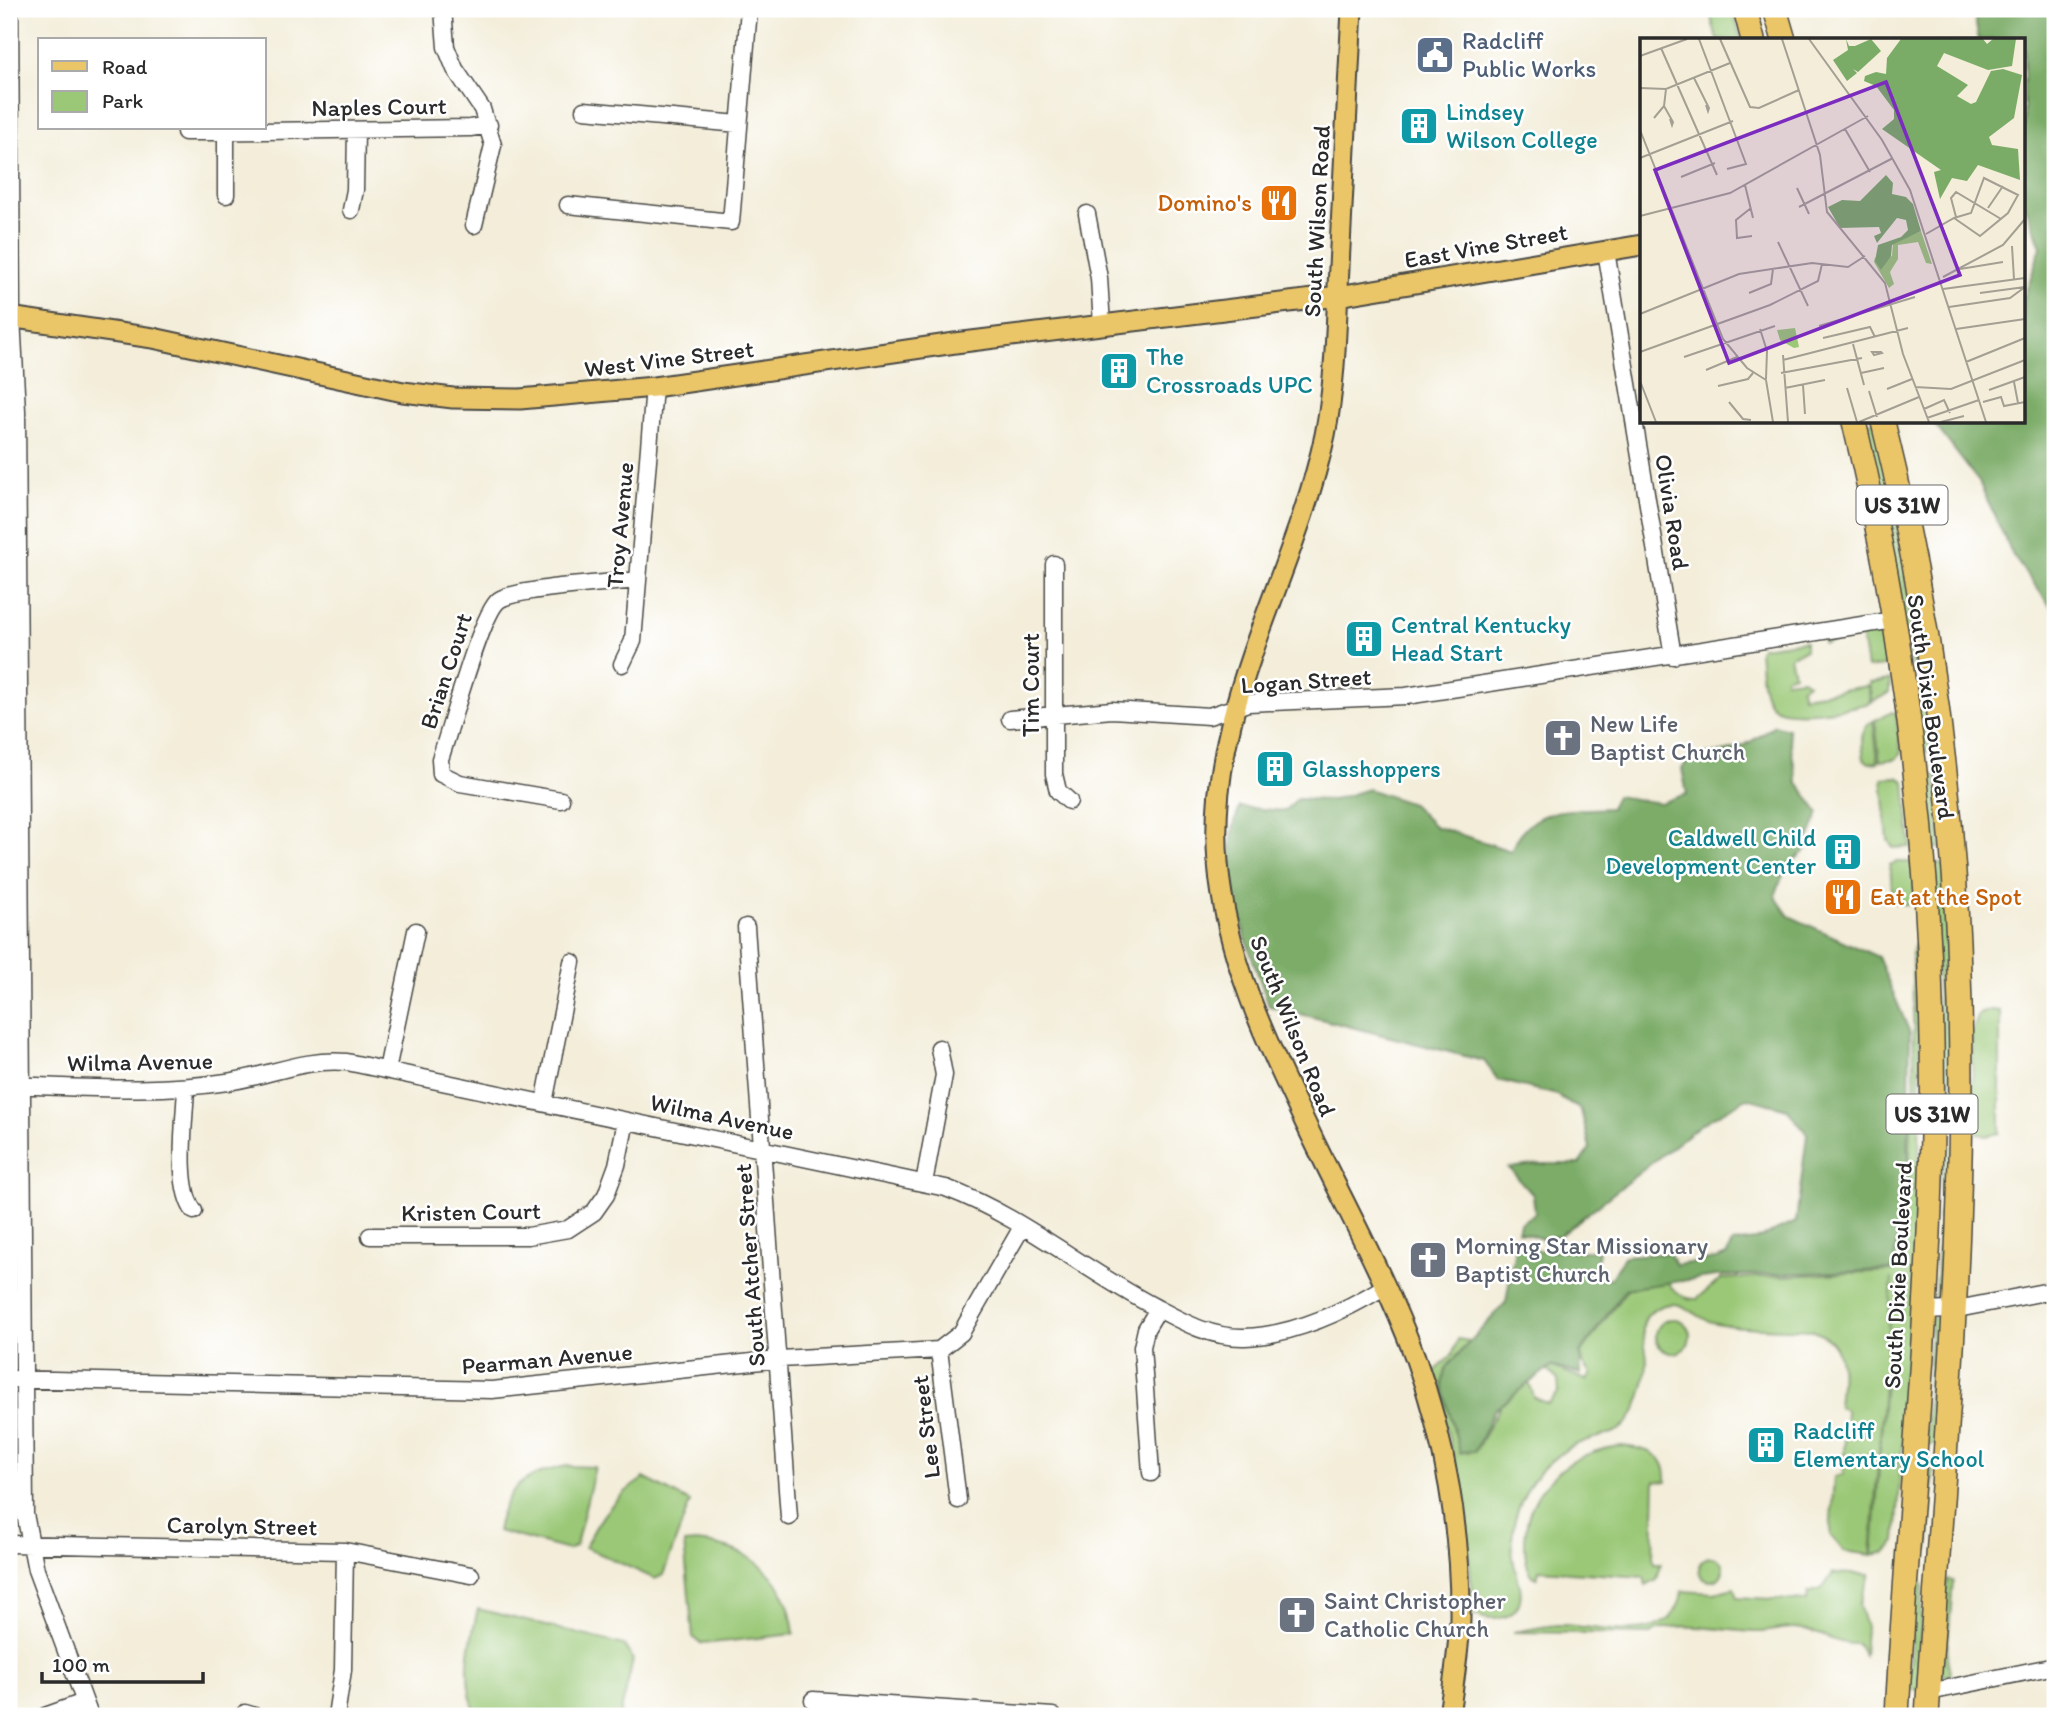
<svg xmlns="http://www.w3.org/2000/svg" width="2064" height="1725" viewBox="0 0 2064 1725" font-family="Itim,sans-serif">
<rect width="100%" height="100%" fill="#fff"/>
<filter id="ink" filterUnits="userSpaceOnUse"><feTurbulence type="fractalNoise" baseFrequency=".0143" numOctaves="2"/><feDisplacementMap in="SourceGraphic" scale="14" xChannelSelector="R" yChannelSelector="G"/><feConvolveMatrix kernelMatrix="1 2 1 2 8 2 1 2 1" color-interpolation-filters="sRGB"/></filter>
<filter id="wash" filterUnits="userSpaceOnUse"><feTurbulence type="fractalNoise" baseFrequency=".00686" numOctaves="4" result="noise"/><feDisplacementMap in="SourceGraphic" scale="28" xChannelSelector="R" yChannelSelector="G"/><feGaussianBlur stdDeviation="1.57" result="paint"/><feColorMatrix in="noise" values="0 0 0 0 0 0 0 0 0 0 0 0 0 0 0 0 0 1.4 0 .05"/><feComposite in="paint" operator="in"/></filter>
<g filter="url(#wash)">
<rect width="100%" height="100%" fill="#f3edd9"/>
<path fill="#9ac876" stroke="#627a50" stroke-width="2" d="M1709 9H1733L1741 40H1717Z
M1861 422H1876L1893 505 1889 507 1880 502Z
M1892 521 1896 523 1921 664 1914 667 1911 665 1886 524Z
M1882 629 1890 660 1884 666 1867 668 1862 637 1823 643V638Z
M1805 641V650L1790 656 1794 674 1785 677V681L1802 679 1808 683 1801 687 1803 696 1868 686 1870 703C1850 708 1783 721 1770 704 1760 692 1761 665 1759 651L1761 647Z
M1890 680 1889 693 1872 702 1869 683Z
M1920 705H1926L1931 751 1924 752 1915 713Z
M1892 712 1896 713 1901 753 1896 759 1880 761 1875 720Z
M1873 721 1878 762 1869 763 1864 759C1862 744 1858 730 1873 721Z
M1929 774 1937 776 1941 848H1932L1925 775Z
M1897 777 1905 781 1911 847 1893 848 1888 840 1882 778Z
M1897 862H1913L1915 898 1908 905 1893 902 1890 865Z
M1939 863 1945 867 1952 1127H1941L1934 866Z
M1915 942 1920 1015 1919 1186 1896 1542 1886 1552 1873 1555 1892 1278 1871 1555 1844 1551 1830 1535 1834 1476 1843 1474 1846 1410 1838 1407C1840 1376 1849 1343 1813 1330 1781 1328 1743 1330 1712 1322 1693 1317 1682 1296 1659 1307 1632 1320 1647 1341 1647 1362 1646 1381 1638 1414 1624 1426 1613 1436 1598 1436 1585 1441 1561 1449 1538 1469 1526 1492 1514 1513 1509 1539 1514 1563 1516 1575 1523 1588 1520 1600 1515 1621 1488 1623 1472 1613 1472 1529 1452 1452 1434 1372L1452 1355 1458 1339 1470 1341 1446 1368 1442 1385 1460 1453 1476 1450 1504 1399 1528 1380 1534 1397 1548 1404 1559 1392 1558 1380 1547 1370 1553 1367 1586 1380 1591 1374 1583 1363 1581 1353 1631 1284 1666 1279C1673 1292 1682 1299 1697 1299L1721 1279 1893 1271 1909 1177 1911 1121 1915 1104 1912 954Z
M1990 1010 2000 1011V1133L1986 1136 1973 1131 1972 1032 1979 1014Z
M1943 1143 1952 1146 1944 1300H1935Z
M1931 1318H1944L1935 1445H1926Z
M1656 1336a17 17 0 1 1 34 0a17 17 0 1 1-34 0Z
M1622 1446C1646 1449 1668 1452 1666 1482L1655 1481 1653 1557 1655 1563H1661L1657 1580 1646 1586 1644 1577 1539 1570 1537 1578 1533 1576C1525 1567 1525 1552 1525 1540 1527 1486 1571 1451 1622 1446Z
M1925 1461 1934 1463 1929 1549 1925 1550 1916 1546Z
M567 1466 595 1467 576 1545 568 1550 497 1531C506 1485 524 1475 567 1466Z
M644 1478 690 1502 663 1575 655 1579 585 1547C600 1516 615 1497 644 1478Z
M696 1542C751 1547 789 1576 794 1634L702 1644 693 1637 684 1543Z
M1699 1569a12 12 0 1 1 24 0a12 12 0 1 1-24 0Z
M1833 1573 1870 1575 1859 1605 1866 1627 1864 1655 1858 1644C1835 1645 1818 1630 1795 1628 1784 1627 1770 1632 1758 1632 1731 1633 1672 1618 1651 1634L1513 1632C1529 1630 1545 1625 1561 1625 1601 1626 1675 1649 1682 1591L1714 1593 1734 1588 1737 1597 1807 1601 1808 1593 1823 1588Z
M1918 1579 1923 1583 1919 1652 1920 1689 1917 1690 1909 1688 1915 1580Z
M1947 1579 1953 1581 1947 1657 1951 1678 1941 1674Z
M478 1609 624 1645 633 1660 620 1716H477C461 1680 469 1646 478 1609Z"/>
<path fill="#7bac67" stroke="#536c49" stroke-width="2" d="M1973 9H2055V612L2013 556 1979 482 1933 422H2024V298L2041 247 2024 202V40H1979Z
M1774 725 1788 729 1797 782 1819 813 1804 852 1786 867 1775 896 1789 916 1878 957 1910 1033 1908 1176 1892 1270 1716 1276 1625 1289 1580 1353 1581 1374 1551 1366 1494 1410 1475 1451 1460 1452 1442 1384 1447 1367 1506 1302 1515 1247 1546 1251H1599L1594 1278H1611L1624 1256 1669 1253 1676 1265 1716 1259 1727 1255 1732 1243 1755 1240 1796 1222 1807 1134 1787 1109 1747 1098 1700 1125 1559 1236 1542 1239 1518 1231 1520 1223 1535 1213 1533 1195 1509 1168 1541 1164H1579L1590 1148 1581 1110 1557 1095 1498 1080 1484 1061 1269 1006C1250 950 1214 865 1240 807L1284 811 1297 799 1333 800 1368 789 1412 804 1434 826 1511 851C1531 804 1566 811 1610 808L1616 796 1660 803 1687 794 1682 769 1691 756C1728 754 1745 749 1774 725Z"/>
</g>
<g filter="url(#ink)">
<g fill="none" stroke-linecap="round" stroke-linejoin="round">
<g stroke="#494845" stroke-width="19">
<path id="minor" d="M10 9 12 317 17 411 25 1514 36 1570 90 1716
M443 9 446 47 455 69 482 109 493 145 474 225
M584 110 739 124
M185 132 470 128 489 125
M226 195V132
M568 205 731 222 749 9
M351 210 355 190 356 130
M1087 214 1099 278 1102 325
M1606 251 1673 656
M1054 564V774L1058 791 1069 801
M622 664 633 641 654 387
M1010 719 1112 710 1209 716 1248 703 1406 696 1894 620
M561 800 460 783 441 774 440 759C450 731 481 613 499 600 516 588 611 583 637 580
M746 927 789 1517
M387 1070 416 931
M9 1085C80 1087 156 1093 227 1082 269 1076 304 1058 347 1062L946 1188C1021 1216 1084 1270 1155 1307 1183 1322 1211 1338 1245 1337 1294 1335 1343 1312 1384 1287
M186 1087C185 1119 175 1187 194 1211
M544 1103 572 962
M924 1183 944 1075 939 1048
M370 1236H528L568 1229 594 1212 606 1195 617 1165 626 1121
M1923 1311 1952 1310 2055 1290
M939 1350 958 1500
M9 1379 492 1390 780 1359 939 1350 961 1333 1022 1227
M1151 1473 1142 1347 1146 1329 1158 1309
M9 1544 345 1551 471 1575
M1929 1692 2055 1666
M813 1700 1053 1716
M245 1713 255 1716
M45 1716 84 1702
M336 1716 343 1670 345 1551"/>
</g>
<g stroke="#494845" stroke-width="23">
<path id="major" d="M1352 9C1348 95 1344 181 1339 267 1336 323 1336 380 1325 435 1294 580 1205 709 1218 863 1226 962 1271 1051 1313 1139 1348 1211 1387 1282 1415 1357 1445 1439 1461 1532 1460 1619 1459 1651 1453 1684 1449 1716
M9 317 153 338 403 392 453 398 520 399 654 387 955 343 1338 296 1642 245"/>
</g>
<g stroke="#494845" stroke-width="26">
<path id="highway" d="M1745 9 1753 40
M1775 9 1784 40
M1854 422C1910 655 1936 895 1932 1135 1929 1329 1907 1523 1897 1716
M1883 422C1930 612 1956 808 1960 1004 1966 1241 1942 1480 1927 1716"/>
</g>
<use href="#minor" stroke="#fff" stroke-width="16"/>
<use href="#major" stroke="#ebc669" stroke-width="19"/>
<use href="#highway" stroke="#ebc669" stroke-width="23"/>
</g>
</g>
<defs>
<g id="civic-square" transform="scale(2.0125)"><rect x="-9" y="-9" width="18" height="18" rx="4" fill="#5c6f8a" stroke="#fff"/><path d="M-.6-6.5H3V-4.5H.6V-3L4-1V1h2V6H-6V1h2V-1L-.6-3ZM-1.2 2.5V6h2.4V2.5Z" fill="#fff"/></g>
<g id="building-square" transform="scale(2.0125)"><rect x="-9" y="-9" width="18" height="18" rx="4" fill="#0f9aa8" stroke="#fff"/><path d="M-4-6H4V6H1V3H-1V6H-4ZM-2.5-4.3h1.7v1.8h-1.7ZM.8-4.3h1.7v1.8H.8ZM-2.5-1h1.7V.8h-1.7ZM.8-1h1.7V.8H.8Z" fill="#fff"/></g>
<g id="restaurant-square" transform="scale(2.0125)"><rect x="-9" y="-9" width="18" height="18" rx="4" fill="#e8710a" stroke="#fff"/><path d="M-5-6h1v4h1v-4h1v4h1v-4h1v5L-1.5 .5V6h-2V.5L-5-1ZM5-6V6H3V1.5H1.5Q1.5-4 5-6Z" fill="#fff"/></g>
<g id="church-square" transform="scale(2.0125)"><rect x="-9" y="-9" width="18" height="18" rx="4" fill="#6b7280" stroke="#fff"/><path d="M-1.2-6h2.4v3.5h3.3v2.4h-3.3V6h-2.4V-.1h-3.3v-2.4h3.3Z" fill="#fff"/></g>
</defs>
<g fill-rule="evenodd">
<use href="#civic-square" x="1435" y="55"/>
<use href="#building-square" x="1419" y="126"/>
<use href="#restaurant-square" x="1279" y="203"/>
<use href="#building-square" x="1119" y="371"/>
<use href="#building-square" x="1364" y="639"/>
<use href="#church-square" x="1563" y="738"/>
<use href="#building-square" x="1275" y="769"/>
<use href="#building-square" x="1843" y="852"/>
<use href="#restaurant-square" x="1843" y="897"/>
<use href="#church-square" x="1428" y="1260"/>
<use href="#building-square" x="1766" y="1445"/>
<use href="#church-square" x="1297" y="1615"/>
</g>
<g text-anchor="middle" stroke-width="5" stroke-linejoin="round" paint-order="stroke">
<g fill="#fff" stroke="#6b6b6b" stroke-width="2">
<rect x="1856.5" y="485.5" width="91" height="39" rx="5"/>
<rect x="1886.5" y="1094.5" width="91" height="39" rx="5"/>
</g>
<g font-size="23" font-weight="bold" fill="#2b2b2b">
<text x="1902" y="513">US 31W</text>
<text x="1932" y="1122">US 31W</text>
</g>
<g font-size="24" fill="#4e5e75" stroke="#fff" text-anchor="start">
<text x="1462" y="49">Radcliff<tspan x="1462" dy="28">Public Works</tspan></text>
</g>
<g font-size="24" fill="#2b2b2b" stroke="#fff">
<text transform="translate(379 107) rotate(-1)" y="8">Naples Court</text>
<text transform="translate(1317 221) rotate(-87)" y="8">South Wilson Road</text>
<text transform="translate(1486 246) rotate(-10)" y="8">East Vine Street</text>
<text transform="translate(669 359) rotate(-7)" y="8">West Vine Street</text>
<text transform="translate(1672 512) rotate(81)" y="8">Olivia Road</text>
<text transform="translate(620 525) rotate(-85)" y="8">Troy Avenue</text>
<text transform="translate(446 671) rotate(-72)" y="8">Brian Court</text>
<text transform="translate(1306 681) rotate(-4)" y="8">Logan Street</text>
<text transform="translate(1031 685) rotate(-90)" y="8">Tim Court</text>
<text transform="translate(1931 707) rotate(82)" y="8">South Dixie Boulevard</text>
<text transform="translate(1293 1026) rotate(68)" y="8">South Wilson Road</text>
<text transform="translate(140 1062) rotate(-1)" y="8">Wilma Avenue</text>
<text transform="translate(722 1117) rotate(12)" y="8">Wilma Avenue</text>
<text transform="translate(471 1212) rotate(-1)" y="8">Kristen Court</text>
<text transform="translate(750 1265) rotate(-94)" y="8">South Atcher Street</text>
<text transform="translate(1898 1275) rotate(-87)" y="8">South Dixie Boulevard</text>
<text transform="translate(547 1359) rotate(-5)" y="8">Pearman Avenue</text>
<text transform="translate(926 1427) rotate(-97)" y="8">Lee Street</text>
<text transform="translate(242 1526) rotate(1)" y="8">Carolyn Street</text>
</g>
<g font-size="24" fill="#0d838f" stroke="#fff" text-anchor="start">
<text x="1446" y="120">Lindsey<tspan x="1446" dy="28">Wilson College</tspan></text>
<text x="1146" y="365">The<tspan x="1146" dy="28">Crossroads UPC</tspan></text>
<text x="1391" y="633">Central Kentucky<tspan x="1391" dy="28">Head Start</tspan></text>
<text x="1302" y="777">Glasshoppers</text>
<text x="1816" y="846" text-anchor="end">Caldwell Child<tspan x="1816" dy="28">Development Center</tspan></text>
<text x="1793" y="1439">Radcliff<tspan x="1793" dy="28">Elementary School</tspan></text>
</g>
<g font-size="24" fill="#c56008" stroke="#fff" text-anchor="end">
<text x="1252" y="211">Domino's</text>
<text x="1870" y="905" text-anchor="start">Eat at the Spot</text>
</g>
<g font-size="24" fill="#5b616d" stroke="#fff" text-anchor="start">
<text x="1590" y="732">New Life<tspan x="1590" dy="28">Baptist Church</tspan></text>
<text x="1455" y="1254">Morning Star Missionary<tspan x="1455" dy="28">Baptist Church</tspan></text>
<text x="1324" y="1609">Saint Christopher<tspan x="1324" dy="28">Catholic Church</tspan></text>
</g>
</g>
<g transform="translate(1640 38)">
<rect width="385" height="385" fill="#f3edd9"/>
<path d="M281 193 292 226 286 225 278 204 258 207V221L250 234 254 246 249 250 234 224 235 219 242 231 245 221 252 218 253 205ZM155 290 159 309 154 310 140 302 137 292Z" fill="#9ac876"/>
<path d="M206 1 209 8H215L231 1 241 13 218 34 213 31 217 35 207 43 193 22 208 12ZM261 1H343L347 6 353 1H376L372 28 348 32 304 15 297 28 328 47 317 58 331 66 336 64 351 33 363 31 382 37 374 80 349 99 352 107 378 111 380 142 338 127 327 143 312 140 300 161 294 134 301 132 242 91 254 81V72L236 48 224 43 225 38 236 34 246 36 247 20ZM246 137 253 145 252 156 266 159 273 166 281 193 252 207 251 218 241 232 235 223 238 207 261 199 268 192 266 182 257 180 237 205 234 198 241 195 239 189 200 190 188 169 202 162 220 163Z" fill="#7bac67"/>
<path fill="none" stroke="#a39f93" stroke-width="2" d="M59 1 106 126 87 131M80 1 110 69 119 70 159 52M142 1 180 117 187 174 245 245 263 316 289 384M169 1 242 102 270 152 346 384M21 10 77 137M0 18 47 1M54 40 69 70 68 73 66 67M0 50 26 51 90 25M24 68 33 84 32 87 30 81M14 80 24 68 26 51M205 91 230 134M0 92 83 301 107 330 126 342 133 384M0 120 93 83M35 125 76 109M41 139 75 125M105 147 113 180M157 150 169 176M159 169 253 120M111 170 96 182 97 200 112 198M348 170 363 148M0 178 90 155 228 78M316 179 311 160 316 154 361 181M286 196 314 180 331 175 344 140 378 157 368 175 340 198 314 180M138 204 168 268M372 208 374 241M320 231 363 224M303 239 363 207 385 181M303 251 385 240M109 255 131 246 133 231M340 255 385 249M309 269 370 260 385 249M0 276 99 236 172 225 208 229 225 218M179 288 275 259M120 291 127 313 126 341M316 291 385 281M183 300 230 289 235 299M213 306 224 347M0 314 130 267 178 243 182 226M232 314H241L242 315 234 317ZM143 317 148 384M44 319 135 288M143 322 268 290M326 324 385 300M66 332 97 319M141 335 222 320M221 335 244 330M0 343 16 384M374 344 378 365M163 347 165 376M78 348 108 341 113 335M275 349 311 351 385 322M145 350 185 342M207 350 217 384M247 351 272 341M349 352 385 339M229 353 237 379M89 364 103 381 111 382M343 364 361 359 364 368 385 364M284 371 304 362 310 375M287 380 339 362M219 384 279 359M301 384 324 378"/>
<path fill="#7b2cbf" fill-opacity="0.15" stroke="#7b2cbf" stroke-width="3.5" d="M246 44 320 237 89 325 15 132Z"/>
<rect width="385" height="385" fill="none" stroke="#2b2b2b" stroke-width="3.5"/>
</g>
<rect width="2064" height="1725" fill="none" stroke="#fff" stroke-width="35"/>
<rect x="38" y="38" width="228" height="91" fill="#ffffff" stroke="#aaaaaa" stroke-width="2"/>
<rect x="52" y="61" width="35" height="10" fill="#ebc669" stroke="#aaaaaa" stroke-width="2"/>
<text x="102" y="74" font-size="21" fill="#2b2b2b">Road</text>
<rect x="52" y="91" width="35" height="21" fill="#9ac876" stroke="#aaaaaa" stroke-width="2"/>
<text x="102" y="108" font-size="21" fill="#2b2b2b">Park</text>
<path d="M42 1672v10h161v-10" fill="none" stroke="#2b2b2b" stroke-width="3.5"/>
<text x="52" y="1672" font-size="21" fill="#2b2b2b" stroke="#ffffff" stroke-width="5" paint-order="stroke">100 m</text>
</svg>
